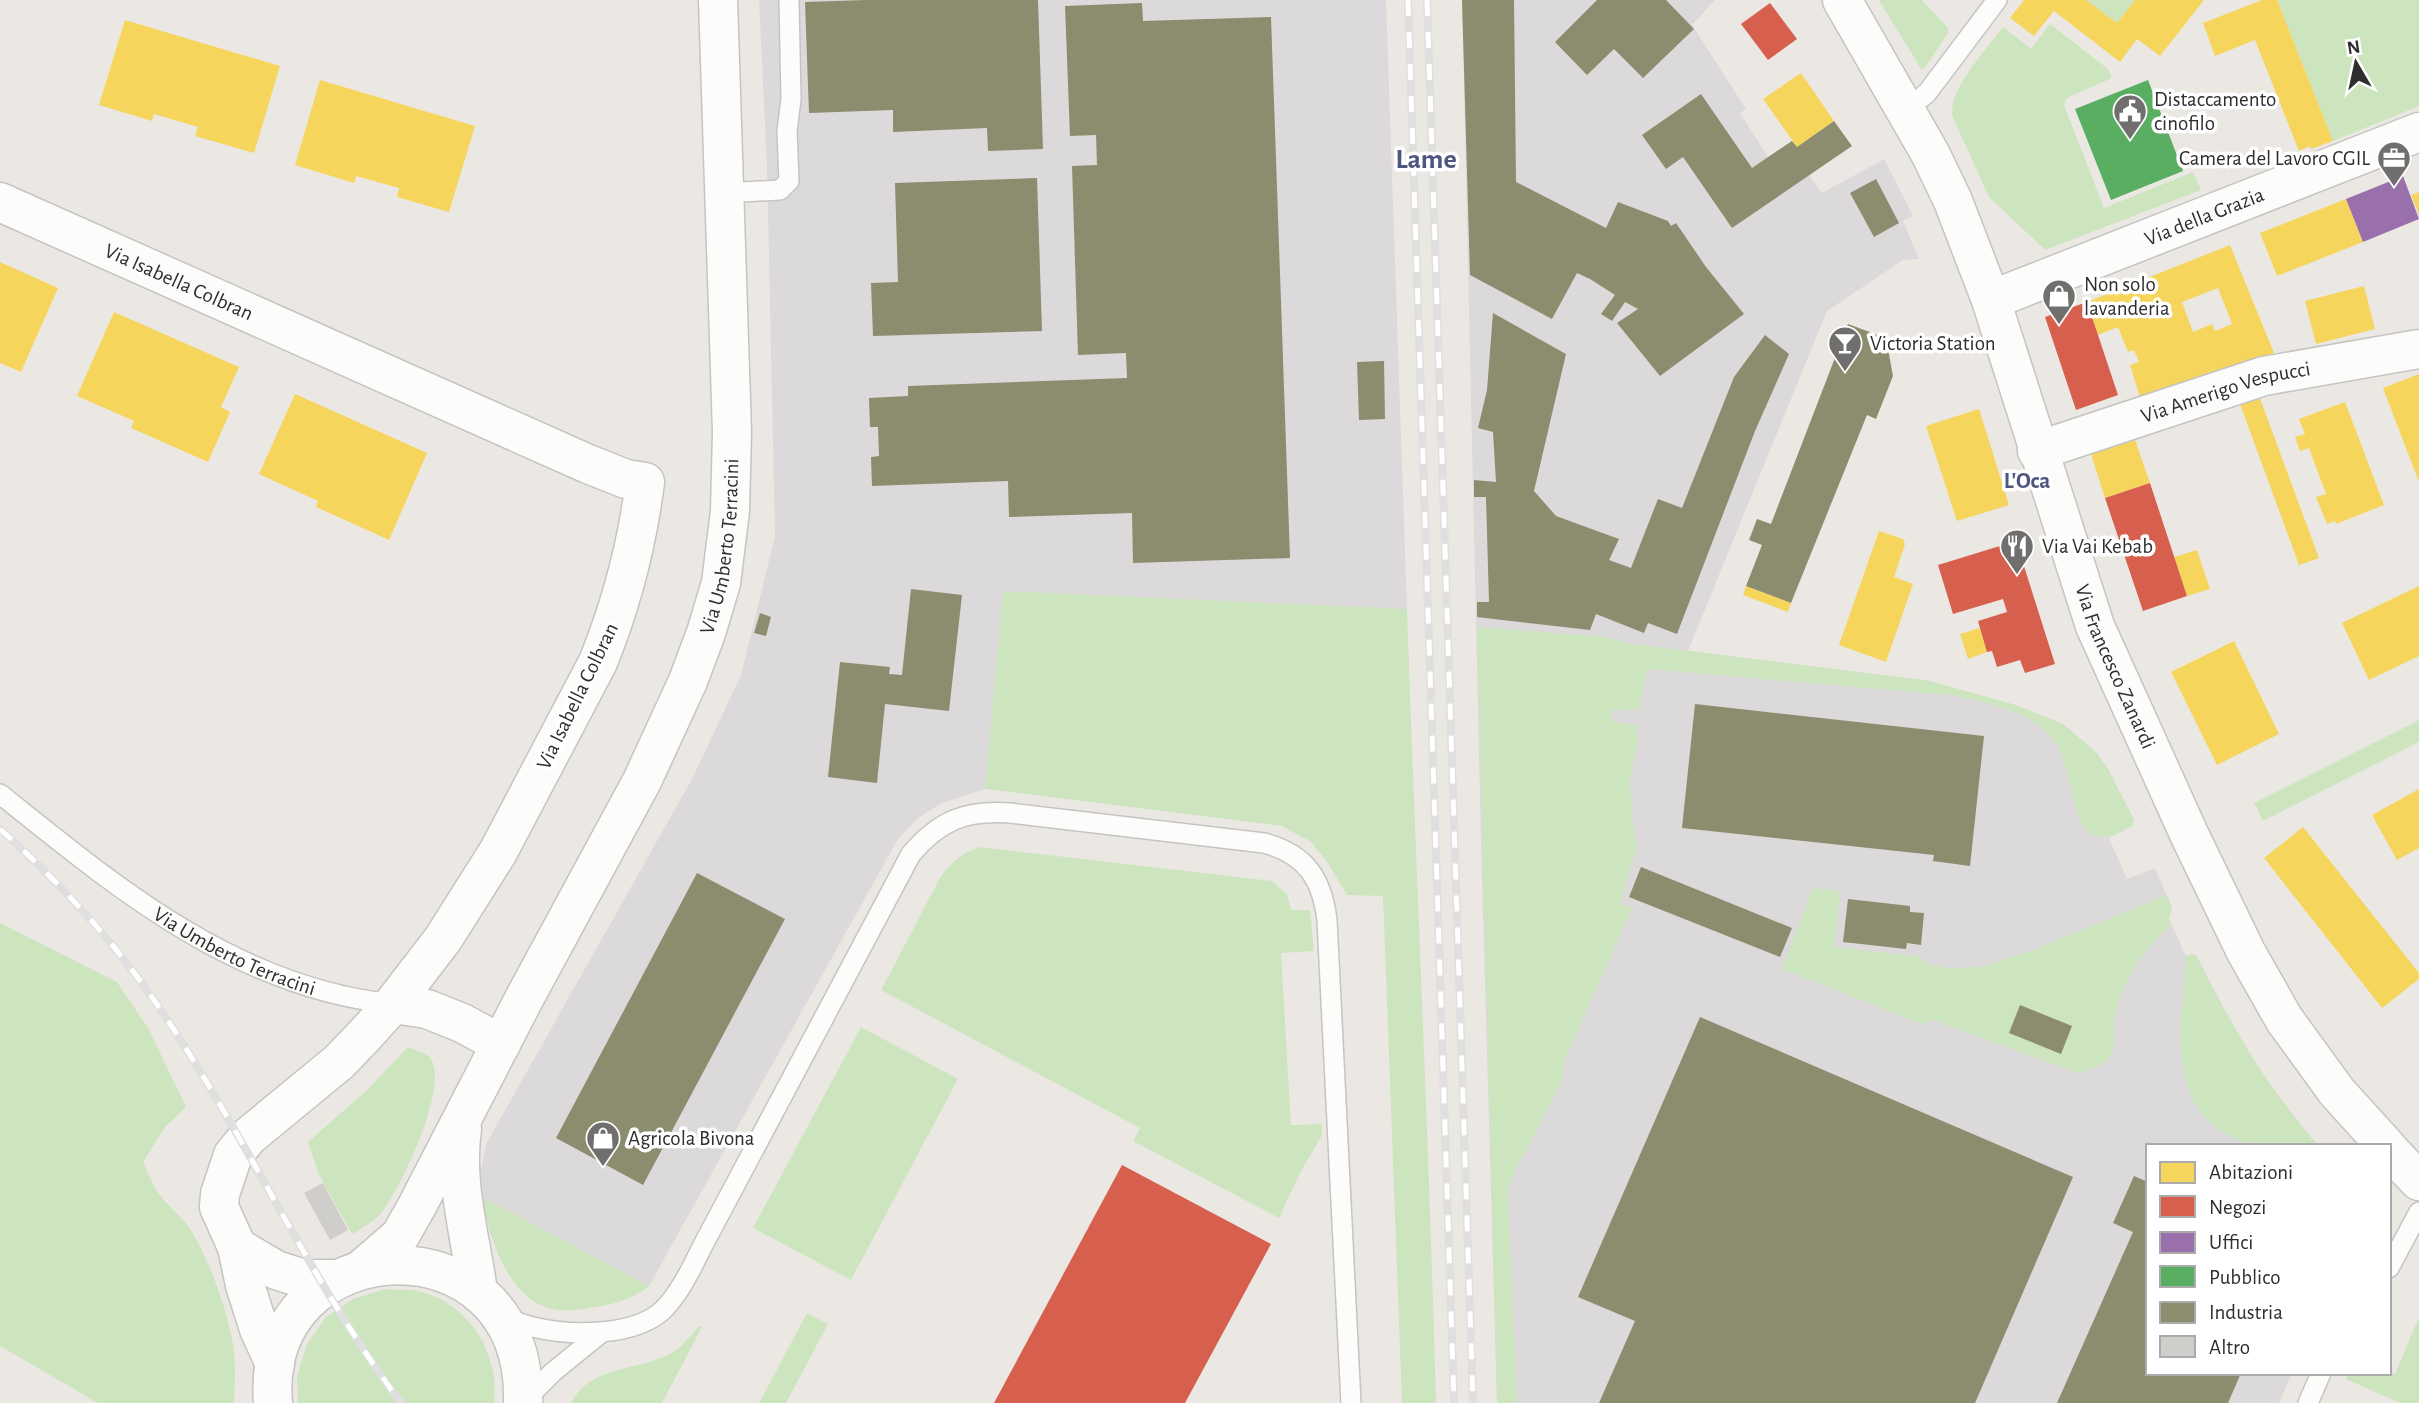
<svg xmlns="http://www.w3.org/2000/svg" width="2419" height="1403" viewBox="0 0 2419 1403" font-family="'Alegreya Sans',sans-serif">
<rect width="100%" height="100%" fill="#ebe8e4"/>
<path fill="#dcd9db" d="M759 0H1386L1407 609 1003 592 985 789 942 803 918 818 898 839 649 1286 482 1197 481 1170 486 1144 692 779 741 675 775 536 767 167Z
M1462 0H1715L1692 25 1746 109 1740 113 1768 157 1787 144 1822 193 1884 159 1913 216 1903 221 1919 259 1903 260 1827 311 1688 651 1930 681 2063 724 2097 753 2108 769 2134 820 2132 826 2109 838 2127 879 2155 868 2172 908 2169 919 2186 956 2196 955 2226 1012 2263 1076 2318 1146H2148V1373H2292L2279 1403H1497L1481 845Z"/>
<path fill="#cde5be" d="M1879 0H1922L1948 28V33L1924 69H1921Z
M2086 0H2135L2117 23Z
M2277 0H2419V106L2333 141Z
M2050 24 2108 69 2112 78 2067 98 2064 105 2104 208 2193 172 2201 190 2045 250 1989 197 1953 118C1945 93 1988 47 2003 27L2031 49Z
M1003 591 1407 609C1416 874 1429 1138 1436 1403H1402L1383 896 1347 895 1327 862 1311 842 1282 826 985 789Z
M1477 627 1605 637 1633 644 1930 681 2016 705 2063 724 2097 753 2108 769 2134 820 2132 826C2062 868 2082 774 2052 738 2028 708 1984 703 1950 695L1647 669 1639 710H1612L1611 721 1636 725 1638 741 1630 778 1632 816 1637 847 1620 903 1632 908 1564 1062 1562 1081 1513 1175 1508 1191 1517 1403H1497Z
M2419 720V742L2263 821 2254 803Z
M980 847 1272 881 1287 894 1291 910H1310L1314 951 1281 953 1291 1125 1322 1124V1135L1299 1175 1279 1218 1133 1141 1140 1128 881 990 940 878C951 863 961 853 980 847Z
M1813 888 1837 891 1840 897 1834 947 1921 957 1927 964 1951 969 1983 966 2033 950 2167 895 2172 908 2169 919 2171 924C2145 951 2122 978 2115 1017 2113 1028 2117 1045 2111 1055 2104 1065 2090 1071 2078 1073L1933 1020 1924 1024 1909 1019 1782 969Z
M0 923 117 982 148 1028 186 1107 165 1127 143 1162C149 1175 154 1189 164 1200 174 1211 184 1219 192 1232 211 1265 226 1306 233 1344 236 1363 235 1384 234 1403H98L0 1346Z
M2191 954 2196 955C2229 1023 2268 1088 2318 1146 2300 1146 2270 1150 2253 1145 2161 1118 2181 1031 2186 957Z
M861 1027 958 1079 851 1280 753 1228Z
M408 1047C415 1050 428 1053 431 1059 449 1087 401 1188 382 1212 375 1221 362 1228 352 1234L319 1175 308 1142 367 1090Z
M482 1197 649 1286C633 1299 616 1304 595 1307 581 1310 566 1312 552 1309 508 1300 488 1235 482 1197Z
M385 1289C395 1290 408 1289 418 1291 469 1303 500 1353 494 1403H298L297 1376 307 1344 326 1317 353 1299Z
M807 1313 828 1324 786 1403H759Z
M2419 1317V1403H2400L2346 1379 2349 1373 2389 1372 2395 1374Z
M699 1326 702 1327 662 1403H571C592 1362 643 1373 676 1350 685 1343 692 1334 699 1326Z"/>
<path fill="#f6d55c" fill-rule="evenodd" d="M2024 0H2086L2117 23 2135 0H2204L2160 56 2137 39 2120 62 2054 11 2034 36 2010 18Z
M2262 0H2277L2333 141 2311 149 2310 146 2299 151 2255 40 2215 56 2203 23Z
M125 20 280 66 254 153 195 136 198 127 154 114 152 121 99 105Z
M1801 73 1834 121 1797 147 1763 99Z
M320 80 475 126 449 212 397 197 399 188 356 176 354 183 295 165Z
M2419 192V215L2411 195Z
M2346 199 2363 242 2277 276 2260 233Z
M2230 245 2274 353 2140 397 2130 365 2139 362 2134 350 2128 352 2118 327 2098 335 2087 302ZM2218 288 2232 324 2215 331 2212 324 2193 332 2182 302Z
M0 262 58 288 21 372 0 363Z
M2364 286 2375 329 2316 344 2305 301Z
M114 312 239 367 221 407 230 412 208 462 131 428 134 421 77 396Z
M2419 374V482L2383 388Z
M295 394 427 453 389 540 316 507 318 501 259 474Z
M2259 396 2319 558 2299 565 2240 404Z
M2345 402 2384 505 2336 524 2335 521 2327 524 2316 497 2326 494 2309 448 2300 451 2295 437 2305 434 2299 419Z
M1979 409 2009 505 1957 521 1926 426Z
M2135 440 2150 483 2105 498 2091 454Z
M1879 531 1903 539 1905 544 1894 577 1913 584 1886 662 1839 645Z
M2197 550 2210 589 2187 596 2174 557Z
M1746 586 1791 603 1788 612 1743 595Z
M2419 586V656L2369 680 2342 623Z
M1980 628 1987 652 1968 659 1960 634Z
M2234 641 2279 734 2217 765 2171 672Z
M2419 789V848L2397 860 2372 815Z
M2303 827 2419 973V979L2382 1008 2264 858Z"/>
<path fill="#d6604d" d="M1770 3 1797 39 1768 60 1741 24Z
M2087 302 2118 395 2076 410 2045 317Z
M2150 483 2187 596 2143 611 2105 498Z
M2016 541 2055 664 2025 673 2020 660 1997 667 1992 651 1987 652 1980 628 1978 621 2007 612 2003 599 1953 614 1938 565Z
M1122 1165 1271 1244 1185 1403H994Z"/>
<path fill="#9970ab" d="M2403 176 2419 219 2363 242 2346 199Z"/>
<path fill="#5aae61" d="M2148 80 2183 171 2111 200 2075 109Z"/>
<path fill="#8c8c6e" d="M866 0H1038L1043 149 988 151 987 128 893 132V110L809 113 805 2Z
M1462 0H1514L1516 182 1606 228 1618 202 1668 221 1671 226 1676 223 1706 267 1744 314 1660 376 1617 323 1638 309 1625 302 1612 321 1601 314 1615 295 1590 279 1577 273 1552 319 1470 275Z
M1597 0H1666L1694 29 1643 78 1614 49 1587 75 1555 42Z
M1142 3 1143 21 1271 17 1290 558 1133 563 1132 513 1009 517 1008 481 872 486 871 457 879 456 878 427H870L869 398 908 396V386L1127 378 1126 353 1078 355 1072 166 1097 165 1096 135 1070 136 1065 6Z
M1701 94 1752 168 1792 141 1797 147 1834 121 1852 146 1732 228 1683 157 1666 169 1642 135Z
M1037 178 1042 331 873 336 871 283 898 282 895 183Z
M1876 179 1899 223 1874 237 1850 193Z
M1493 313 1566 354 1534 491 1556 516 1619 539 1609 560 1631 568 1658 499 1682 508 1734 377 1765 335 1789 354 1755 431 1677 634 1648 623 1644 633 1596 614 1590 630 1477 617V602H1489L1486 497H1474V480L1496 482 1493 432 1478 428 1487 390Z
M1848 324 1886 338 1893 376 1876 419 1867 415 1791 603 1746 586 1762 545 1749 540 1757 519 1771 524Z
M1384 361 1385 419 1359 420 1357 362Z
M911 589 962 595 949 711 885 704 877 783 828 777 840 662 890 667 889 674 902 675Z
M760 613 771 617 766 636 754 633Z
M1695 704 1984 736 1970 866 1933 861 1934 855 1682 828Z
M1641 867 1792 928 1780 957 1629 897Z
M697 873 785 919 643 1185 556 1138Z
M1848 899 1910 906V912L1924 913 1921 945 1907 943 1906 949 1843 942Z
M2020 1005 2072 1026 2061 1054 2009 1033Z
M1700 1017 2073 1177 1975 1403H1599L1635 1321 1578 1297Z
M2134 1176 2148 1182V1373H2241L2228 1403H2057L2133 1232 2113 1223Z"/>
<path fill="#d0cecb" d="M323 1183 348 1230 330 1240 304 1193Z"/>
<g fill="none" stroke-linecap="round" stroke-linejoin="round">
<g stroke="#c5c4c4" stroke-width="22">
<g id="service">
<path d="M1906 110 1927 93 1997 0"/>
<path d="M724 193 780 190 789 181 787 131 791 99 789 0"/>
<path id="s1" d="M0 794C117 888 237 988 393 1004"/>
<path d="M2389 1268 2419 1212"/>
<path d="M503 1316C513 1320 523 1325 533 1327 570 1336 634 1337 663 1310 684 1289 696 1257 710 1232L911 854C940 820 966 810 1010 813L1264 843C1306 854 1322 879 1327 920L1351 1403"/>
<path d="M523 1402 553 1372 601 1333"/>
<path d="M2308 1403 2321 1373"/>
</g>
</g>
<g stroke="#c5c4c4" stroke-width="41">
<g id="minor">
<path id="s2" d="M0 202 588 464 626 479 645 482C637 545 622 603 598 662L498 852 443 939 393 1004 364 1036 339 1062 249 1136 233 1155 220 1194 219 1207 237 1247 245 1285 259 1329 275 1364"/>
<path id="s3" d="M1991 300 2419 132"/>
<path id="s4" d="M2037 451 2264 376 2419 349"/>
<path d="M393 1004 427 1009 462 1023 501 1044"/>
<path d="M237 1247 276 1270 304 1279H337"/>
</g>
</g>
<g stroke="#c5c4c4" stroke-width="41">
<g id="tertiary">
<path d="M462 1129C454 1184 471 1238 478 1292"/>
<path id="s5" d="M363 1268 400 1236 417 1206 525 997 642 781 688 681 706 633 721 583 730 511 732 432 718 0"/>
</g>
</g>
<g stroke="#c5c4c4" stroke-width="41">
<g id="secondary">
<path id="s6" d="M1842 0 1931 155 1953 201 1991 300 2095 626 2189 834 2246 952 2284 1019 2337 1092 2386 1146"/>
<path d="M2389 1150 2419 1181"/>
<path d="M273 1403C258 1227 529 1212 523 1403"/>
</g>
</g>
<use href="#service" stroke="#fcfcfb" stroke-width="19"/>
<use href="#minor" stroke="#fcfcfb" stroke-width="38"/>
<use href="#tertiary" stroke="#fcfcfb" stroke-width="38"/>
<use href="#secondary" stroke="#fcfcfb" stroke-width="38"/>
<g stroke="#dfdfe0" stroke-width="8">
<path id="rail" d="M1408 0 1454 1403
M1427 0 1473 1403
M0 829C58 881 112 939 156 1003 245 1132 307 1277 401 1403"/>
</g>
<use href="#rail" stroke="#fff" stroke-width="5" stroke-dasharray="16" stroke-linecap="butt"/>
</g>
<defs>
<g id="civic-pin" transform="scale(1.75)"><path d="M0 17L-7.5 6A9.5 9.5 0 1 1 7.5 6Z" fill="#706f6e" stroke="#fff"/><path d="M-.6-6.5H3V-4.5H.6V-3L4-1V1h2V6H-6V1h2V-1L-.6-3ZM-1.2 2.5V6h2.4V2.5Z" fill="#fff"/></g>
<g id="office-pin" transform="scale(1.75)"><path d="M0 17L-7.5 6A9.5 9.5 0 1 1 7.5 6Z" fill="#706f6e" stroke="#fff"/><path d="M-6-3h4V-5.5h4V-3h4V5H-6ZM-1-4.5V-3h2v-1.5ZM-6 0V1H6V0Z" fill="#fff"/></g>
<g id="shop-pin" transform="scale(1.75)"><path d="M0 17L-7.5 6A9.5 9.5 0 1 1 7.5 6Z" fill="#706f6e" stroke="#fff"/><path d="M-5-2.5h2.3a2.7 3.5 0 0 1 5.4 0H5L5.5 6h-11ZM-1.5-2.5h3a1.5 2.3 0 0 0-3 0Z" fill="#fff"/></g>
<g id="bar-pin" transform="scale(1.75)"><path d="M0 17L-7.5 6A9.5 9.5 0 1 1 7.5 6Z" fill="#706f6e" stroke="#fff"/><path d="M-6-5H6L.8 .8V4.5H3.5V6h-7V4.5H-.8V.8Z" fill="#fff"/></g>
<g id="restaurant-pin" transform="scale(1.75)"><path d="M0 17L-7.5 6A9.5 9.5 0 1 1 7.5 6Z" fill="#706f6e" stroke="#fff"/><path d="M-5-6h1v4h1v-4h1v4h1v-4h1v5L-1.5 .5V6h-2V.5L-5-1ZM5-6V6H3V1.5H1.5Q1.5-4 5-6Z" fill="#fff"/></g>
</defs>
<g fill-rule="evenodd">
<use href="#civic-pin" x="2130" y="111"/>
<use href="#office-pin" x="2394" y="158"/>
<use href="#shop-pin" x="2059" y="296"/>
<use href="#bar-pin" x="1845" y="343"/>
<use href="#restaurant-pin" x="2017" y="546"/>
<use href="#shop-pin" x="603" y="1138"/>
</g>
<g text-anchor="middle" stroke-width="7" stroke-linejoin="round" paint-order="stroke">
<g font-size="21" fill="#2e2e2e" stroke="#fff" text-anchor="start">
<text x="2154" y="106">Distaccamento<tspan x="2154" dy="24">cinofilo</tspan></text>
<text x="2370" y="165" text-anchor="end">Camera del Lavoro CGIL</text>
<text x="2084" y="291">Non solo<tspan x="2084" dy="24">lavanderia</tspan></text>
<text x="1870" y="350">Victoria Station</text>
<text x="2042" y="553">Via Vai Kebab</text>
<text x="628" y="1145">Agricola Bivona</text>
</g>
<g font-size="21" fill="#2e2e2e" stroke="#fff">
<text dy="7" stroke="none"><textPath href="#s3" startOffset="229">Via della Grazia</textPath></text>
<text dy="7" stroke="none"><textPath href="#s2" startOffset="196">Via Isabella Colbran</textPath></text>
<text dy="7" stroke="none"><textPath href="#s4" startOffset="198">Via Amerigo Vespucci</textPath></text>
<text dy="7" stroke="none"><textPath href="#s5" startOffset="814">Via Umberto Terracini</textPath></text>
<text dy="7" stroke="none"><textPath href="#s6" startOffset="723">Via Francesco Zanardi</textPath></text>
<text transform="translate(577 696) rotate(-64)" y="7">Via Isabella Colbran</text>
<text dy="7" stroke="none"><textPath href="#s1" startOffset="284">Via Umberto Terracini</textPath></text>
</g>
<g font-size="23" font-weight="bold" fill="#4e557e" stroke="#fff">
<text x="2027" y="488">L'Oca</text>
</g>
<g font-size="28" font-weight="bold" fill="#4e557e" stroke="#fff">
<text x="1426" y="168">Lame</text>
</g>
</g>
<rect x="2146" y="1144" width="245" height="231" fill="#ffffff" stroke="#ababab" stroke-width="2"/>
<rect x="2160" y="1162" width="35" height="21" fill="#f6d55c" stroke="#ababab" stroke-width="2"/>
<text x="2209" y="1179" font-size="21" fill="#2e2e2e">Abitazioni</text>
<rect x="2160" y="1196" width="35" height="21" fill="#d6604d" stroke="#ababab" stroke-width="2"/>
<text x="2209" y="1214" font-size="21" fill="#2e2e2e">Negozi</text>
<rect x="2160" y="1232" width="35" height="21" fill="#9970ab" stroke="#ababab" stroke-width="2"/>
<text x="2209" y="1249" font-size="21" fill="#2e2e2e">Uffici</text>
<rect x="2160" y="1266" width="35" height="21" fill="#5aae61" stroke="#ababab" stroke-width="2"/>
<text x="2209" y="1284" font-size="21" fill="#2e2e2e">Pubblico</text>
<rect x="2160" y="1302" width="35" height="21" fill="#8c8c6e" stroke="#ababab" stroke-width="2"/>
<text x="2209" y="1319" font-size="21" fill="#2e2e2e">Industria</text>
<rect x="2160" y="1336" width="35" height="21" fill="#d0cecb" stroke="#ababab" stroke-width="2"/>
<text x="2209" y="1354" font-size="21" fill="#2e2e2e">Altro</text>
<g transform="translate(2356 63) rotate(351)" stroke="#ffffff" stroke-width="5" paint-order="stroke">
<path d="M0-5L12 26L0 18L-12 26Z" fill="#2e2e2e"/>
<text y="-10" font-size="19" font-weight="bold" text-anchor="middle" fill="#2e2e2e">N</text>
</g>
</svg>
